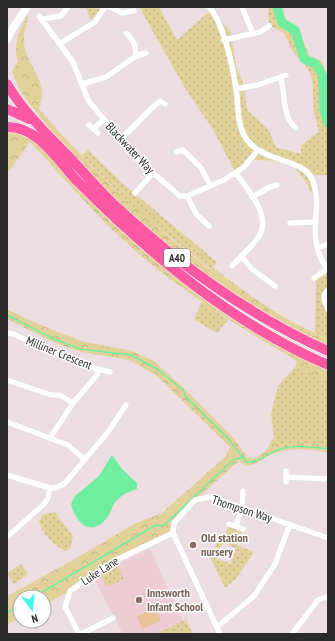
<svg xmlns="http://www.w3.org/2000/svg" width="335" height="641" viewBox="0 0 335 641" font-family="'PT Sans Narrow',sans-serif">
<defs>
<pattern id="grass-dots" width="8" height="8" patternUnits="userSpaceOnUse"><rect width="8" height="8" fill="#e2d29a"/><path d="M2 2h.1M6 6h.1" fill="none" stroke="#c2b485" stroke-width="1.8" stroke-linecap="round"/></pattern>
<pattern id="forest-crowns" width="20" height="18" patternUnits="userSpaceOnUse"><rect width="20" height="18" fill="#e2d29a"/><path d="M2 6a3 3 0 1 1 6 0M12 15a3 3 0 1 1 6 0" fill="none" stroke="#c2b485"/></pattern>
</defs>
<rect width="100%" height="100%" fill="#ecdde2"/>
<path fill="#eeccd3" d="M150 549 183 621 156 634H123L94 579 117 564Z"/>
<path fill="url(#grass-dots)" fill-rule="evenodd" d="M78 7H90L100 10 91 20 86 8 79 9Z
M139 7H159L177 40 211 10 231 32 236 66 244 85 247 110 268 129 276 147 301 154V145L319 132C317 125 315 118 314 111 312 97 315 84 309 71 306 64 298 58 293 52 285 37 288 32 269 26L268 7H281L287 21 297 27 310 56 322 61 328 82V175H314L312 181 315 201C299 164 291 160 251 160L236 173 212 128 185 88Z
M88 150 121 182 217 262 213 267 215 269 213 271 138 211 82 155Z
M328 270V290L324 294 328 309V339L315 333 316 280 314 278Z
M202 301 228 320 217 333 194 320Z
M296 366 328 382V447L314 444 281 448 274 437 271 414 278 386Z
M55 512 73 536 71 547 66 551C54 546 42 534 39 521L43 515Z
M229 524 243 529 237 545 254 552 236 579 225 588 210 557 217 541H223ZM224 543 236 548 231 564 215 558 219 549Z
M21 564 28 574 14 584 7 573Z
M117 564 124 579 108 587 100 574Z
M186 619 193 634H156L183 621Z"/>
<path fill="url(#forest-crowns)" d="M29 14C28 21 24 30 24 38 23 67 51 77 39 109 91 169 149 223 212 271L215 269C250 296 286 322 328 339V347L242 300 157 239 120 204 47 126 20 91 12 72 18 61C12 45 20 27 29 14Z
M13 131 33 138 105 215 142 250 191 289 328 367V382L296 366 297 361C243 329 189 296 140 255 100 221 66 180 30 142L7 174V133Z
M7 309 38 324 81 341 132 351 154 361 185 389 232 436 247 457 255 458 265 452 274 437 281 448 314 444 328 447V453C311 449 293 447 276 453 263 456 262 464 245 466L239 461 195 500 174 523 173 533 114 561 70 591 44 605V597H20V618L7 625V596L66 564 136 523 162 513 226 456 230 447 156 375 129 360 81 352 53 342 7 319Z"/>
<path fill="#e9c295" d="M155 608 161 620 142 629 137 617Z"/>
<path fill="#71eda0" d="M112 455 123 470 137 483V489C130 491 121 495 116 501 112 506 111 513 107 518 90 538 76 523 71 504L75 496 99 476Z"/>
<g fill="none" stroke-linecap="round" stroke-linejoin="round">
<path stroke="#71eda0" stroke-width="1.5" d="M7 315 54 339 80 349 131 355 157 369 184 391 185 396 228 438 246 462C261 462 263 456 275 451 291 444 311 447 328 449
M34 597 156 525 163 526 233 460 244 457
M7 613 20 605"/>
<path stroke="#71eda0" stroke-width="9" d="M277 7 282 23 295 30 304 59 316 64 323 76 324 110 328 123"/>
<g stroke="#cbdcdb" stroke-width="6">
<path id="street" d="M110 7 122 13 134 11
M209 7C225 25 234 72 237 96 238 109 238 125 245 137 261 163 303 158 312 179 325 210 303 237 328 270
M242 7 253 34
M39 16 73 62 88 100 131 152 153 173 180 196H187L224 180 244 167 258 150
M43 19 61 16 68 7
M126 33 128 34 135 45 136 56
M224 40 260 32 269 26
M59 44 95 22 105 7
M280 77C287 94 280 114 296 128
M82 84 106 77 136 56 146 53
M236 89 258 85 286 75
M89 125 98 133
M93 129 104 119
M120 139C135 127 145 113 160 101L165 104
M176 152 183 150 201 168 210 185
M135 193 153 173
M187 196 197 215 209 226
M252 197 270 187 277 185
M290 223 314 222
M317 248 328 244
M241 256 252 269 275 286
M232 266C240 257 253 246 259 236 272 216 247 189 236 173
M314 278 327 269
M328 290C321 297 325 301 328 309
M7 333 13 334 74 361 98 369 97 375 73 403 50 438
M98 369 110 372
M7 380 51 395H60L73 403
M7 422 68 445 85 460
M7 475 50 488 48 498 44 504 7 537
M286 477 328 479
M286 482V471
M50 488H56L65 483 108 432 126 405
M229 524 243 529
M236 526 242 508 243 491
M217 627 254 596 275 564 290 524
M79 634 65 607 70 591 114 561 173 533
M81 634 113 618
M220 634 173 533 174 523 195 500 211 497 328 538
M292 634 318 600 328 596"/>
</g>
<g stroke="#cbdcdb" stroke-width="9">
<path id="secondary" d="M7 40 13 28 27 7"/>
</g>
<g stroke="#fff" stroke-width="11">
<path id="highway" d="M7 84C24 113 49 136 72 160 88 177 103 195 120 210 182 267 252 317 328 351
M7 109 29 119
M7 127C38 126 58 161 77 181 151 255 231 323 328 365"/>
</g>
<use href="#street" stroke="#fff" stroke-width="5.5"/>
<use href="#secondary" stroke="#fff" stroke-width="8"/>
<use href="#highway" stroke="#fc58a3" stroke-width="10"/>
</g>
<g fill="#8d6e63" stroke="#fff" stroke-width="1.5">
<circle cx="193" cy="545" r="4"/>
<circle cx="139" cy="600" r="4"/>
</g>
<g text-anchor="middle" stroke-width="3" stroke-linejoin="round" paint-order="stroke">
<rect fill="#fff" stroke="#6a6a6a" stroke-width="1" x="164" y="249" width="26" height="18" rx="3"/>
<g font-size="11" font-weight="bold" fill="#2a2a2a">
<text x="177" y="262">A40</text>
</g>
<g font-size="12" fill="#2a2a2a" stroke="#fff">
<text transform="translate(130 148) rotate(47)" y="4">Blackwater Way</text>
<text transform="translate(59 353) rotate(22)" y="4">Milliner Crescent</text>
<text transform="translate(242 509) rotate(18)" y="4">Thompson Way</text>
<text transform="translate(100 571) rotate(-33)" y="4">Luke Lane</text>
</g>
<g font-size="12" font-weight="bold" fill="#785e54" stroke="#fff" text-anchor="start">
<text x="201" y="542">Old station<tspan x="201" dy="14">nursery</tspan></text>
<text x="147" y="597">Innsworth<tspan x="147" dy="14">Infant School</tspan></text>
</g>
</g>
<rect width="335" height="641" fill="none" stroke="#2a2a2a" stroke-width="16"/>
<g transform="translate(32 609) rotate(164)"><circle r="19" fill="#ffffff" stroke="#aaaaaa"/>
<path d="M0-3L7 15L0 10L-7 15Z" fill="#3ef8ea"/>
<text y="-6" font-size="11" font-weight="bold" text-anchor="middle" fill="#2a2a2a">N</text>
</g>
</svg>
